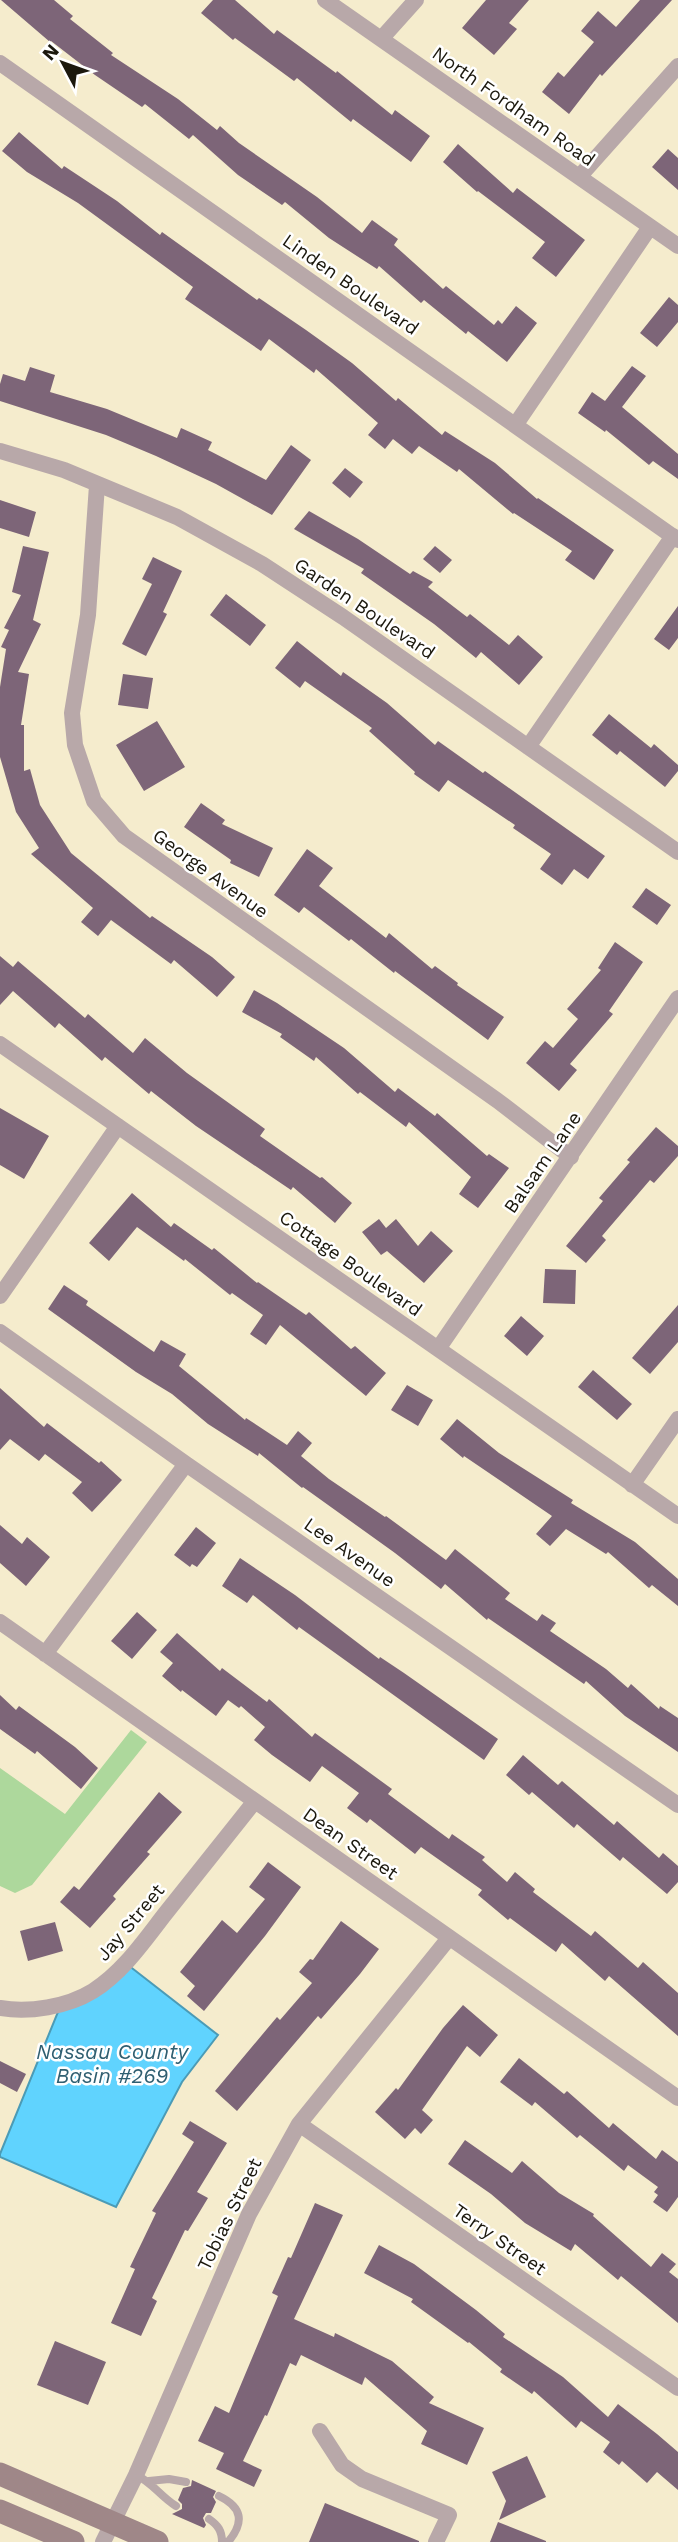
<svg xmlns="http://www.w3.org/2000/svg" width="678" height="2542" viewBox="0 0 678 2542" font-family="'Work Sans',sans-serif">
<rect width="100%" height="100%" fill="#f5eccd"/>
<path fill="#add89c" d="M131 1730 147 1742 32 1885 15 1893 0 1886V1768L65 1814Z"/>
<path fill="#60d3fe" stroke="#4b9bb6" stroke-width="2" d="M128 1965 218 2035 182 2082 116 2207 0 2157V2154L60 2007Z"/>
<path fill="#7d6578" d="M1 0H54L73 16 70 19 113 53 111 55 178 99 217 130 220 126 239 143 317 197 362 233 372 220 398 239 394 245 443 289 446 286 494 325 498 320 502 324 516 306 537 323 507 362 468 331 466 334 424 300 421 303 379 266 377 269 329 238 285 202 282 205 238 175 193 135 189 139 145 104 142 107 95 75 51 41 50 42Z
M213 0H235L274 34 277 30 336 73 337 71 392 115 395 110 430 136 411 162 353 119 351 122 297 78 294 81 235 38 233 40 201 13Z
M486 0H529L509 23 517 29 494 55 462 28Z
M640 0H672L602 76 600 74 569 114 542 92 558 72 564 77 594 42 581 31 598 11 616 27Z
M19 132 62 169 64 166 117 201 160 235 162 232 257 300 259 298 306 330 352 363 396 401 398 398 442 435 445 431 495 463 537 499 538 498 614 550 594 580 565 560 572 551 514 513 513 514 459 469 457 472 419 446 412 454 393 439 385 449 368 435 378 423 316 369 314 373 269 339 261 351 185 299 193 287 78 203 27 172 2 151Z
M458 144 513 193 517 188 585 240 556 277 532 258 545 242 478 191 477 192 443 162Z
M668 149 678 158V190L652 167Z
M669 297 678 305V322L657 347 640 333Z
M632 366 646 376 622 407 678 454V479L653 461 649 465 606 430 605 432 578 413 592 392 605 401Z
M30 367 55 375 50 392 107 409 177 438 181 428 212 442 208 450 266 480 291 445 311 460 272 515 216 484 156 456 106 435 0 401V384L3 374 25 381Z
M345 468 363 482 350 498 332 483Z
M0 500 36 512 29 537 0 528Z
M309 511 358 539 410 574 413 571 433 582 428 587 467 617 470 614 509 645 518 635 543 657 519 685 481 652 476 658 434 624 361 573 364 569 294 529Z
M23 546 49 552 33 620 41 624 18 672 29 674 21 725H24V771L30 769 40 805 71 853 150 918 152 916 212 957 235 977 217 997 174 960 171 964 111 920 98 936 81 922 93 908 31 854 39 848 16 812 0 757V687L6 649 1 647 9 630 4 628 21 595 12 592Z
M435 546 452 560 440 573 423 559Z
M153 557 182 571 163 612 167 614 146 656 122 644 152 584 142 579Z
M226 594 266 625 250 646 210 615Z
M678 606V638L669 650 654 639Z
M297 641 341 676 343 672 387 703 435 745 438 741 483 773 485 771 605 856 588 879 574 869 562 885 540 869 551 854 513 828 515 825 448 780 439 792 414 774 415 772 369 731 372 728 305 681 300 688 275 668Z
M123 674 153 678 148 709 118 705Z
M609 714 651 748 654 744 678 765V771L665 787 620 751 617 755 592 735Z
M157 721 185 767 144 791 116 745Z
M201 803 225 820 222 824 273 848 259 877 230 863 231 860 184 827Z
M307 849 333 868 319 886 386 938 389 933 432 969 435 966 458 983 457 985 504 1017 488 1040 395 971 394 973 351 939 349 941 304 907 299 913 274 895Z
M646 888 671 905 657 925 632 907Z
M615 942 643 962 609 1011 613 1014 570 1064 577 1070 559 1091 526 1063 545 1041 553 1048 578 1019 567 1009 601 970 598 968Z
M0 956 13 967 18 961 85 1018 88 1014 133 1053 145 1038 187 1073 265 1129 260 1136 320 1178 322 1177 352 1203 335 1223 293 1187 291 1190 196 1126 151 1091 149 1094 105 1057 102 1061 59 1023 55 1028 13 991 0 1005Z
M254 990 277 1003 344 1048 395 1092 398 1088 435 1116 437 1113 487 1156 489 1154 509 1168 478 1208 459 1194 471 1177 409 1122 406 1127 360 1092 358 1094 316 1057 314 1061 280 1037 282 1034 242 1012Z
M0 1108 49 1136 24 1179 0 1165Z
M656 1127 678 1146V1156L654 1183 650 1180 602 1236 606 1240 586 1263 566 1246 603 1201 599 1198 630 1162 627 1160Z
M132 1193 171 1227 174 1223 212 1250 214 1248 257 1283 258 1282 306 1315 309 1312 351 1349 355 1346 386 1373 366 1396 280 1325 266 1345 250 1334 263 1315 232 1293 230 1295 185 1259 184 1261 137 1227 109 1261 89 1243Z
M379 1219 386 1228 396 1219 418 1246 431 1231 453 1251 424 1283 387 1251 381 1255 362 1232Z
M545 1269 576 1270 575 1304 543 1303Z
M64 1285 88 1301 86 1305 154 1352 161 1340 186 1354 179 1366 245 1420 246 1418 287 1445 298 1431 312 1443 301 1456 329 1479 385 1517 386 1516 446 1560 455 1549 510 1593 505 1599 537 1621 542 1614 556 1623 550 1631 606 1669 628 1688 631 1684 659 1709 660 1706 678 1718V1752L625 1716 586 1681 584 1684 488 1618 487 1620 445 1584 441 1589 395 1553 303 1487 302 1488 259 1453 258 1456 208 1424 172 1394 136 1372 48 1309Z
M678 1305V1342L650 1374 632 1358Z
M521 1316 544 1336 527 1356 504 1336Z
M593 1370 632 1404 617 1420 578 1387Z
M407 1385 433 1400 418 1426 391 1410Z
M0 1388 44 1427 47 1423 99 1463 101 1461 122 1480 92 1512 72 1493 82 1482 45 1454 39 1461 10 1439 0 1450Z
M457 1419 499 1453 573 1500 571 1503 635 1542 678 1579V1606L652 1585 649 1588 608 1552 606 1554 566 1529 550 1546 536 1534 552 1516 464 1456 463 1458 440 1439Z
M0 1525 22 1544 27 1537 50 1557 26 1586 0 1563Z
M196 1527 216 1543 197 1567 192 1564 190 1567 174 1555Z
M240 1558 295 1595 379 1659 380 1657 404 1673 498 1739 484 1760 299 1627 297 1630 253 1595 247 1603 222 1586Z
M137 1612 157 1630 132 1659 111 1641Z
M177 1633 220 1671 222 1668 267 1702 269 1699 312 1737 315 1733 392 1789 388 1794 449 1839 452 1834 485 1857 482 1860 507 1882 515 1872 535 1889 533 1892 591 1936 595 1931 638 1968 643 1962 678 1993V2036L609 1976 605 1981 562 1943 556 1952 510 1918 508 1920 478 1895 482 1890 421 1847 415 1854 370 1819 367 1823 347 1808 359 1793 322 1766 310 1782 272 1755 254 1740 265 1727 241 1706 239 1708 228 1700 216 1716 182 1690 181 1692 162 1676 173 1663 160 1652Z
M0 1695 16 1710 19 1706 75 1747 98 1768 81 1789 37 1751 35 1754 0 1729Z
M523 1755 558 1785 562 1781 614 1825 617 1821 659 1858 663 1853 678 1866V1882L667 1894 623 1857 620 1861 577 1824 574 1828 532 1792 529 1795 506 1775Z
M159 1792 182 1812 147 1852 150 1854 113 1896 116 1899 90 1928 60 1902 74 1886 79 1890Z
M268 1862 301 1887 265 1936 204 2011 187 1996 195 1986 180 1972 222 1920 237 1933 265 1899 249 1887Z
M341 1921 379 1949 360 1974 321 2019 318 2016 237 2111 215 2091 277 2017 280 2020 312 1983 299 1972 310 1959 313 1960Z
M55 1922 63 1951 28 1961 20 1931Z
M463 2005 498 2035 480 2057 467 2046 422 2110 433 2120 421 2134 415 2128 405 2139 375 2112 396 2088 398 2090 443 2028Z
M519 2058 564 2094 567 2091 609 2128 613 2123 656 2159 662 2150 678 2162V2197L667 2212 653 2202 658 2195 654 2192 658 2187 628 2165 624 2171 580 2135 577 2138 535 2102 532 2106 500 2082Z
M0 2061 26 2074 17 2092 0 2083Z
M190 2121 227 2143 197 2192 208 2198 188 2231 185 2230 152 2298 157 2301 141 2336 111 2323 135 2269 130 2267 156 2213 152 2211 194 2142 182 2134Z
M465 2140 512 2173 522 2161 559 2193 594 2214 593 2216 651 2267 662 2253 676 2264 669 2272 678 2279V2323L621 2276 618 2280 575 2244 571 2251 525 2223 491 2194 448 2164Z
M315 2203 343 2215 294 2319 334 2337 335 2333 392 2361 434 2397 429 2403 484 2428 467 2465 421 2444 427 2431 365 2377 362 2385 301 2355 296 2366 290 2363 267 2416 265 2415 243 2461 262 2470 254 2487 216 2469 224 2453 198 2441 215 2406 229 2413 278 2296 272 2293 288 2257 291 2258Z
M379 2245 414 2264 476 2310 505 2334 503 2337 563 2377 608 2417 618 2404 657 2434 678 2452V2490L657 2472 647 2483 622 2461 619 2465 603 2452 610 2442 581 2421 576 2428 534 2391 532 2394 500 2372 502 2369 469 2342 468 2343 411 2302 413 2299 364 2273Z
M55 2341 106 2362 88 2405 37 2385Z
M527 2456 546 2497 499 2520 506 2501 492 2472Z
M192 2480 216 2491 213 2497 216 2502 211 2513H206L203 2518 206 2525 204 2528 172 2514 182 2509V2504L178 2500 183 2488 191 2486Z
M325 2503 419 2541V2542H309Z
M498 2522 546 2541V2542H490Z"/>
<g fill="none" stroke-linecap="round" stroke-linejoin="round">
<path stroke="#b8a8a9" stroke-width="8" d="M136 2475C152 2482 160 2496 176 2506
M149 2481 169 2479 186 2482
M219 2496C242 2507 245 2522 228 2542
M209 2519C218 2525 222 2531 222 2542"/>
<path stroke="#b8a8a9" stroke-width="16" d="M325 0 678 246
M381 39 416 0
M0 63 678 540
M579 177 678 66
M516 424 650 227
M0 451 64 470 177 517 262 564 343 617 678 852
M97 485 88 615 72 713 75 745 94 801 124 836 498 1101 571 1157
M528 747 673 536
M0 1044 678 1516
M0 1296 118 1126
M0 1332 186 1464 678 1805
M438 1349 678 998
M632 1485 678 1419
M0 1622 678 2098
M45 1654 186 1464
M0 2008C29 2013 67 2007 93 1991 123 1972 144 1941 165 1914 195 1876 225 1839 255 1801
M299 2124 678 2388
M320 2431 342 2465 362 2479 449 2515 436 2542
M103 2542 136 2475 249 2214 299 2124 449 1938"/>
<path stroke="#9f8788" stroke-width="23" d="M0 2474 157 2542
M0 2511 73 2542"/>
</g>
<g text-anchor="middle" stroke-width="5" stroke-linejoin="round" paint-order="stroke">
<g font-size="19" fill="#1b180d" stroke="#fff">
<text transform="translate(514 106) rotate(35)" y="7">North Fordham Road</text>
<text transform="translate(351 284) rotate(35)" y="7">Linden Boulevard</text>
<text transform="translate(365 608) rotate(34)" y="7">Garden Boulevard</text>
<text transform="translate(211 873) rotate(36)" y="7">George Avenue</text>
<text transform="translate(542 1162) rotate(-55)" y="7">Balsam Lane</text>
<text transform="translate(351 1263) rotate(35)" y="7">Cottage Boulevard</text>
<text transform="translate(350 1552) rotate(35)" y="7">Lee Avenue</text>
<text transform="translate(351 1843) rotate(35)" y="7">Dean Street</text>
<text transform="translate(130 1922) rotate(-50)" y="7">Jay Street</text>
<text transform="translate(229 2214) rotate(-64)" y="7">Tobias Street</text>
<text transform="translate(500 2239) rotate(35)" y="7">Terry Street</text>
</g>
<g font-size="21" font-style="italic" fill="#2f5f71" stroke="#fff">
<text x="112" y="2059">Nassau County<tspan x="112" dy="24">Basin #269</tspan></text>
</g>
</g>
<g transform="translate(63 63) rotate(311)" stroke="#ffffff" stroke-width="5" paint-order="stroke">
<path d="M0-5L12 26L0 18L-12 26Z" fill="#1b180d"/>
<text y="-10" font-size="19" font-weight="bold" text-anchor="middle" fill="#1b180d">N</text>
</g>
</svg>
